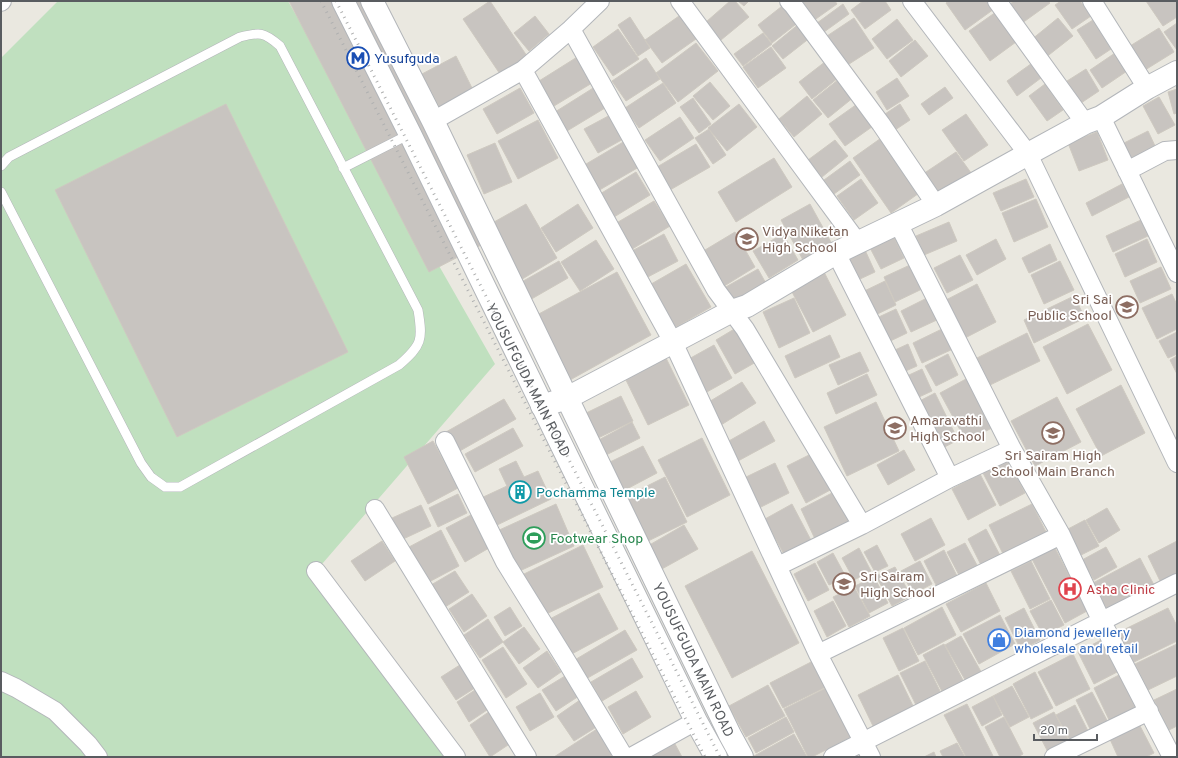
<svg xmlns="http://www.w3.org/2000/svg" width="1178" height="758" viewBox="0 0 1178 758" font-family="Overpass,sans-serif">
<rect width="100%" height="100%" fill="#eae8e0"/>
<path fill="#c0e0bf" d="M58 1H288L495 364 316 571 447 757H1V58Z"/>
<path fill="#c8c4c0" stroke="#cec9c0" d="M289 1H361L485 243 429 272Z
M490 1 529 59 502 77 463 19Z
M730 1H735L749 17 721 40 706 22Z
M738 1H749L744 6Z
M799 1H835L837 4 813 21Z
M863 1H885L891 10 865 29 851 10Z
M949 1H988L994 9 965 30 946 3Z
M1014 1H1048L1050 3 1018 26 1005 8Z
M1061 1H1080L1091 16 1072 29 1055 5Z
M1146 1H1177V17L1163 26Z
M786 3 800 21 772 43 758 25Z
M843 4 849 14 824 32 817 23Z
M996 12 1016 42 990 61 969 31Z
M535 16 549 34 529 51 514 33Z
M679 16 696 39 662 63 645 40Z
M630 17 650 48 638 56 618 25Z
M854 18 874 48 846 66 827 36Z
M1058 18 1073 36 1045 58 1031 40Z
M897 19 913 40 887 59 872 39Z
M1093 20 1111 49 1096 59 1077 30Z
M800 23 811 37 783 59 772 46Z
M1177 23V50L1164 32Z
M1159 28 1174 52 1145 70 1130 46Z
M618 29 639 59 613 76 593 47Z
M763 33 772 44 743 66 734 54Z
M915 40 928 56 901 77 889 61Z
M696 43 718 71 678 102 656 73Z
M771 47 786 68 758 88 743 67Z
M1118 51 1130 69 1102 88 1090 70Z
M582 54 597 80 554 106 539 81Z
M456 56 475 94 442 112 422 74Z
M646 58 660 79 626 101 612 81Z
M830 58 843 74 812 99 799 82Z
M1035 61 1045 75 1017 96 1007 81Z
M1086 69 1099 91 1081 103 1067 81Z
M897 78 909 96 887 110 876 92Z
M839 79 854 97 828 118 813 100Z
M710 82 730 106 713 120 693 96Z
M663 83 676 103 639 128 625 108Z
M1045 84 1063 110 1047 121 1029 96Z
M598 85 610 105 567 131 555 112Z
M945 87 953 98 929 115 921 104Z
M520 88 534 113 497 134 483 109Z
M1177 89V113L1174 114 1168 92Z
M807 96 822 114 794 137 779 119Z
M1159 97 1175 125 1158 134 1143 106Z
M693 98 711 124 699 133 680 107Z
M860 102 876 124 845 146 829 124Z
M226 104 348 352 177 437 55 190Z
M739 104 757 127 727 151 708 128Z
M900 104 910 120 892 132 882 116Z
M614 113 627 137 598 153 584 129Z
M966 114 988 145 964 161 942 130Z
M680 117 694 138 660 161 645 140Z
M538 120 558 158 518 179 498 141Z
M709 129 726 155 713 164 695 138Z
M1148 131 1156 148 1131 159 1124 143Z
M1097 132 1108 160 1079 171 1068 143Z
M884 136 922 191 891 213 853 158Z
M835 140 848 156 822 177 808 160Z
M625 141 639 167 596 192 581 167Z
M495 143 512 182 484 194 467 155Z
M696 144 710 167 670 190 657 167Z
M956 152 974 177 940 200 923 174Z
M774 158 792 187 736 222 718 192Z
M850 161 860 175 834 194 824 180Z
M636 172 650 195 614 217 600 194Z
M861 179 878 203 854 220 837 196Z
M1026 179 1034 197 1001 211 993 193Z
M1122 184 1129 197 1092 216 1086 203Z
M1036 199 1048 227 1014 242 1002 213Z
M654 201 670 226 629 251 613 225Z
M526 204 557 258 519 281 487 226Z
M578 204 593 228 556 252 541 228Z
M810 204 832 244 803 260 781 220Z
M1141 220 1148 236 1113 252 1106 236Z
M949 222 957 241 924 255 916 236Z
M735 232 755 267 721 288 700 253Z
M892 233 904 258 881 269 868 244Z
M664 234 678 261 644 279 630 252Z
M783 234 798 260 769 278 753 251Z
M996 239 1006 259 977 275 966 255Z
M1147 239 1157 262 1125 277 1115 254Z
M596 240 614 269 580 291 561 262Z
M1050 244 1057 260 1029 273 1022 258Z
M865 250 875 272 845 286 835 264Z
M960 255 973 280 947 293 934 268Z
M559 261 568 278 528 301 518 284Z
M1060 261 1074 290 1044 304 1031 275Z
M686 264 711 307 671 330 646 287Z
M910 265 922 289 895 302 884 277Z
M1161 267 1171 289 1140 303 1130 281Z
M758 269 768 287 734 305 724 288Z
M617 272 651 335 570 380 535 316Z
M824 272 846 315 813 332 791 290Z
M885 281 896 305 865 320 854 296Z
M977 284 996 322 963 339 944 301Z
M1172 294 1177 305V329L1157 339 1142 308Z
M1074 296 1085 318 1034 343 1024 320Z
M929 297 939 319 911 332 901 311Z
M794 298 810 333 779 348 763 312Z
M896 309 907 333 880 346 868 322Z
M1088 324 1112 370 1067 394 1043 347Z
M736 328 756 362 735 374 716 340Z
M944 328 953 349 922 363 913 343Z
M1177 332V354L1168 358 1159 341Z
M1027 333 1040 361 990 385 977 358Z
M830 335 840 357 795 378 785 356Z
M908 344 917 366 892 377 882 356Z
M714 345 732 378 705 393 687 360Z
M860 352 869 371 838 385 829 365Z
M948 354 958 375 936 386 925 366Z
M1177 356V374L1170 360Z
M666 358 689 405 648 425 625 378Z
M922 369 932 391 906 403 896 381Z
M867 374 877 395 836 414 827 393Z
M966 379 992 428 966 441 940 393Z
M742 382 756 403 721 425 707 403Z
M1121 385 1145 433 1101 456 1076 409Z
M935 393 958 440 931 454 908 407Z
M621 396 633 421 594 440 582 415Z
M1057 397 1081 442 1035 466 1011 421Z
M504 399 516 419 458 452 446 432Z
M876 402 899 451 847 476 824 427Z
M764 421 775 441 738 461 727 442Z
M632 422 640 438 602 457 595 442Z
M513 428 523 446 475 472 465 454Z
M702 438 730 495 687 517 658 460Z
M433 441 458 488 428 504 404 457Z
M643 446 657 473 623 491 608 463Z
M904 450 915 470 888 485 877 465Z
M815 452 834 488 806 503 787 466Z
M1008 460 1025 493 1000 506 983 473Z
M516 461 524 477 538 471 551 499 493 527 479 499 507 486 499 469Z
M775 463 789 493 759 508 744 478Z
M980 474 996 505 968 520 952 489Z
M665 477 687 522 644 543 623 498Z
M834 492 849 522 815 539 801 509Z
M458 494 467 513 438 527 429 508Z
M556 504 574 546 513 574 495 532Z
M792 504 813 544 786 558 765 519Z
M1032 504 1047 534 1004 556 989 525Z
M421 505 431 526 401 540 392 518Z
M1107 508 1120 530 1099 543 1086 520Z
M471 515 489 548 465 562 446 528Z
M931 518 945 545 915 561 901 534Z
M1085 520 1099 546 1081 555 1068 529Z
M684 525 698 549 660 570 646 547Z
M986 529 1002 559 983 569 968 539Z
M441 530 459 566 427 583 409 547Z
M382 541 395 561 365 581 351 561Z
M1177 541V577L1162 585 1148 556Z
M965 543 978 567 960 577 947 552Z
M583 545 603 587 542 616 522 575Z
M877 545 888 566 875 572 864 552Z
M1106 547 1117 567 1094 580 1082 560Z
M859 548 871 571 854 580 842 558Z
M1055 548 1087 611 1065 623 1032 559Z
M944 550 958 578 938 589 924 561Z
M752 551 799 643 732 678 685 586Z
M833 553 846 577 829 585 817 562Z
M1140 558 1154 585 1107 609 1093 583Z
M920 561 932 584 913 594 901 571Z
M1031 561 1050 599 1030 609 1011 571Z
M815 563 829 590 808 601 794 574Z
M895 567 911 596 892 606 876 576Z
M455 571 469 592 445 607 431 585Z
M874 577 888 603 869 613 855 586Z
M986 583 1000 611 961 632 946 604Z
M854 587 870 616 849 627 833 597Z
M599 593 618 629 568 656 548 620Z
M472 594 487 616 464 632 449 609Z
M1051 600 1064 625 1043 635 1030 611Z
M833 601 846 626 827 637 814 611Z
M510 607 522 626 505 636 494 617Z
M942 607 956 635 918 655 904 628Z
M1024 608 1040 640 1021 650 1005 618Z
M1168 608 1177 626V641L1132 663 1117 633Z
M1000 615 1015 644 979 664 963 634Z
M488 619 503 642 480 658 464 635Z
M524 627 540 649 519 664 503 642Z
M903 628 919 661 899 671 883 638Z
M625 630 637 650 584 680 573 661Z
M961 636 984 677 968 685 945 645Z
M1105 638 1121 670 1094 684 1078 652Z
M944 644 967 688 946 699 923 655Z
M1177 644V676L1148 690 1135 664Z
M503 647 527 684 506 698 482 660Z
M547 651 561 672 538 688 523 668Z
M1073 654 1090 689 1056 706 1038 672Z
M632 658 643 677 602 701 591 682Z
M815 660 828 686 783 708 770 683Z
M925 661 941 693 916 705 900 673Z
M463 663 478 686 456 700 441 677Z
M1035 672 1053 708 1031 719 1013 684Z
M898 675 914 708 874 728 858 695Z
M1119 675 1138 710 1111 724 1094 688Z
M565 676 579 696 556 711 542 690Z
M768 685 785 716 746 737 729 706Z
M481 686 493 706 469 722 457 702Z
M830 686 855 735 812 757H808L784 709Z
M1012 686 1029 717 1010 727 993 696Z
M1177 689V726L1169 730 1154 700Z
M636 691 651 717 623 734 608 707Z
M1092 692 1110 726 1093 735 1076 700Z
M540 693 554 717 530 731 516 707Z
M993 696 1002 715 982 726 972 707Z
M580 700 598 726 574 741 557 716Z
M967 704 993 756 991 757H966L944 715Z
M1075 705 1090 735 1072 744 1056 715Z
M493 709 514 741 490 757 470 725Z
M1054 712 1070 743 1049 754 1033 723Z
M786 717 794 732 756 753 748 738Z
M1004 717 1023 754 1018 757H1000L985 727Z
M1138 722 1154 753 1146 757H1118L1109 737Z
M597 729 613 754 608 757H554Z
M794 734 807 757H754V756Z
M957 743 965 757H943L940 751Z
M675 744 682 757H650Z
M934 752 936 757H924Z"/>
<g fill="none" stroke-linecap="round" stroke-linejoin="round">
<g stroke="#b3b6ba" stroke-width="10">
<path id="service" d="M1 166 9 157 240 37C260 32 264 32 280 46L418 310C423 340 422 345 399 365L180 487H165L151 477 141 463 1 192
M343 168 410 134"/>
</g>
<g stroke="#b3b6ba" stroke-width="20">
<path id="minor" d="M680 1 858 243
M789 1 793 5 881 124 936 205
M912 1 1028 154 1177 463
M997 1 1085 123
M1092 1 1147 88
M1 2 2 1
M571 29 716 290 745 329 862 525
M523 70 673 342 818 654 871 757
M1101 117 1177 273
M433 121 523 70 571 29 600 1
M1127 171 1165 151 1177 150
M898 223 1012 449 1061 535 1102 622 1172 757
M836 253 950 478
M445 441 505 562 567 662 624 757
M375 509 527 757
M778 566 862 525 950 478 1012 449
M316 571 456 757
M818 654 1061 535
M1 681 16 688 55 711 88 744 98 757
M631 757 696 721
M833 757 1177 583
M1054 757 1149 711"/>
</g>
<g stroke="#b3b6ba" stroke-width="24">
<path id="tertiary" d="M542 406 567 398 732 311 747 306 836 253 936 205 1028 154 1085 123 1101 117 1147 88 1177 72"/>
</g>
<g stroke="#b2b5b9" stroke-width="24">
<g id="secondary">
<path d="M343 1 410 134 696 721 716 757"/>
<path id="s1" d="M372 1 433 121 730 735 742 757"/>
</g>
</g>
<use href="#service" stroke="#fff" stroke-width="9"/>
<use href="#minor" stroke="#fff" stroke-width="18"/>
<use href="#tertiary" stroke="#fff" stroke-width="22"/>
<use href="#secondary" stroke="#fff" stroke-width="22"/>
<g stroke="#afb0b0" stroke-width="3" stroke-dasharray="1 5" stroke-linecap="butt">
<path d="M321 1 705 757"/>
<path id="s2" d="M336 1 720 757"/>
</g>
</g>
<defs>
<g id="metro-ring" transform="scale(1.15)"><circle r="9.5" fill="#fff" stroke="#1a4fb4" stroke-width="1.5"/><path d="M-5.5 5V-5H-3L0 0L3-5H5.5V5H3V-.5L0 4L-3-.5V5Z" fill="#1a4fb4"/></g>
<g id="university-ring" transform="scale(1.15)"><circle r="9.5" fill="#fff" stroke="#8d6e63" stroke-width="1.5"/><path d="M0-5L7-2L0 1L-7-2ZM-4 1L0 2.5L4 1V4Q0 6-4 4Z" fill="#8d6e63"/></g>
<g id="building-ring" transform="scale(1.15)"><circle r="9.5" fill="#fff" stroke="#0f9aa8" stroke-width="1.5"/><path d="M-4-6H4V6H1V3H-1V6H-4ZM-2.5-4.3h1.7v1.8h-1.7ZM.8-4.3h1.7v1.8H.8ZM-2.5-1h1.7V.8h-1.7ZM.8-1h1.7V.8H.8Z" fill="#0f9aa8"/></g>
<g id="stadium-ring" transform="scale(1.15)"><circle r="9.5" fill="#fff" stroke="#2e9e5b" stroke-width="1.5"/><path d="M0-5a6.5 5 0 1 0 0 10a6.5 5 0 1 0 0-10ZM-3.5-1.8h7v3.6h-7Z" fill="#2e9e5b"/></g>
<g id="hospital-ring" transform="scale(1.15)"><circle r="9.5" fill="#fff" stroke="#e0444e" stroke-width="1.5"/><path d="M-5-5h3v3.5h4V-5h3V5h-3V1.5h-4V5h-3Z" fill="#e0444e"/></g>
<g id="shop-ring" transform="scale(1.15)"><circle r="9.5" fill="#fff" stroke="#3f7fe0" stroke-width="1.5"/><path d="M-5-2.5h2.3a2.7 3.5 0 0 1 5.4 0H5L5.5 6h-11ZM-1.5-2.5h3a1.5 2.3 0 0 0-3 0Z" fill="#3f7fe0"/></g>
</defs>
<g fill-rule="evenodd">
<use href="#metro-ring" x="358" y="58"/>
<use href="#university-ring" x="747" y="239"/>
<use href="#university-ring" x="1127" y="307"/>
<use href="#university-ring" x="895" y="428"/>
<use href="#university-ring" x="1053" y="433"/>
<use href="#building-ring" x="520" y="492"/>
<use href="#stadium-ring" x="534" y="538"/>
<use href="#university-ring" x="844" y="584"/>
<use href="#hospital-ring" x="1070" y="589"/>
<use href="#shop-ring" x="999" y="640"/>
</g>
<g text-anchor="middle" stroke-width="3.5" stroke-linejoin="round" paint-order="stroke">
<g font-size="14" fill="#164399" stroke="#fff" text-anchor="start">
<text x="374" y="63">Yusufguda</text>
</g>
<g font-size="14" fill="#785e54" stroke="#fff" text-anchor="start">
<text x="762" y="236">Vidya Niketan<tspan x="762" dy="16">High School</tspan></text>
<text x="1112" y="304" text-anchor="end">Sri Sai<tspan x="1112" dy="16">Public School</tspan></text>
<text x="910" y="425">Amaravathi<tspan x="910" dy="16">High School</tspan></text>
<text x="1053" y="460" text-anchor="middle">Sri Sairam High<tspan x="1053" dy="16">School Main Branch</tspan></text>
<text x="860" y="581">Sri Sairam<tspan x="860" dy="16">High School</tspan></text>
</g>
<g font-size="14" fill="#595c60" stroke="#fff">
<text dy="5" stroke="none"><textPath href="#s2" startOffset="425">YOUSUFGUDA MAIN ROAD</textPath></text>
<text dy="5" stroke="none"><textPath href="#s1" startOffset="733">YOUSUFGUDA MAIN ROAD</textPath></text>
</g>
<g font-size="14" fill="#0d838f" stroke="#fff" text-anchor="start">
<text x="536" y="497">Pochamma Temple</text>
</g>
<g font-size="14" fill="#27864d" stroke="#fff" text-anchor="start">
<text x="550" y="543">Footwear Shop</text>
</g>
<g font-size="14" fill="#be3a42" stroke="#fff" text-anchor="start">
<text x="1086" y="594">Asha Clinic</text>
</g>
<g font-size="14" fill="#366cbe" stroke="#fff" text-anchor="start">
<text x="1014" y="637">Diamond jewellery<tspan x="1014" dy="16">wholesale and retail</tspan></text>
</g>
</g>
<rect width="1178" height="758" fill="none" stroke="#595c60" stroke-width="4"/>
<path d="M1034 734v6h63v-6" fill="none" stroke="#595c60" stroke-width="2"/>
<text x="1040" y="734" font-size="12" fill="#595c60" stroke="#ffffff" stroke-width="3" paint-order="stroke">20 m</text>
</svg>
